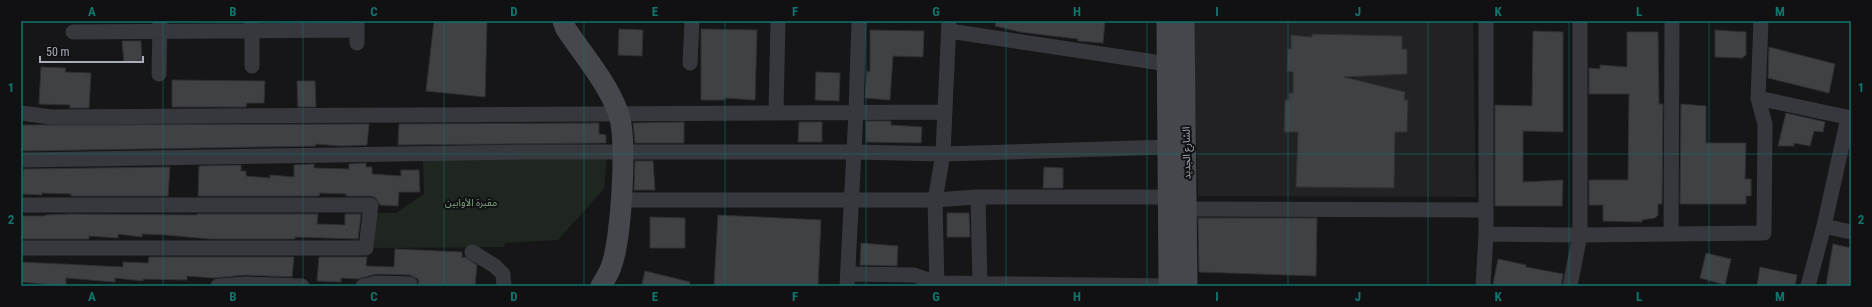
<svg xmlns="http://www.w3.org/2000/svg" width="1872" height="307" viewBox="0 0 1872 307" font-family="'Roboto Condensed','Noto Sans Arabic',sans-serif">
<rect width="100%" height="100%" fill="#161618"/>
<path fill="#222225" d="M1193 21H1473L1476 197 1198 196Z"/>
<path fill="#1e261f" d="M607 156 604 189 558 240 505 243 504 247 374 248 377 213H396L424 194 423 158Z"/>
<path fill="#404145" stroke="#303034" d="M434 21H487L485 97 426 91Z
M996 21H1105L1103 43 1078 41V39L1020 32 995 26Z
M619 29 643 30 642 56 618 55Z
M701 29 757 30 755 100 725 98V100H701Z
M870 30 924 31 923 57 893 56 890 100 865 98 867 71 870 72Z
M1715 30 1746 32V55L1742 58 1715 57Z
M1533 31 1563 32V132L1523 131V182L1563 180 1562 206H1495V105L1532 106Z
M1627 32H1658L1659 104H1663L1662 204H1658V215L1655 218 1642 220V222L1603 221V205H1589V180H1628L1629 94H1589V68L1600 69V65L1627 67Z
M1312 34 1402 36V49H1407V74L1344 77 1405 92 1404 100H1408L1407 132H1395L1394 188 1296 187 1298 132H1284L1285 100H1289V93H1293V72L1287 71 1288 49H1291V35L1312 37Z
M122 41H141L142 61 124 62Z
M1769 47 1835 64 1829 93 1768 78Z
M41 67 66 68 65 72 91 73 89 108H70V105L39 104Z
M816 72 840 73 839 101 815 100Z
M172 80 265 81 264 103H247L246 107H172Z
M297 81H315L316 107H298Z
M1681 104 1706 106V143H1746L1745 179H1751V196H1746V204H1680Z
M1786 113 1825 122 1823 132 1814 131 1810 146 1794 143V146H1778Z
M866 121H891V125L922 127 921 143 866 142Z
M684 122V143H635L633 123Z
M799 122H822V142H798Z
M599 123V134L606 135V143L398 145 399 124Z
M369 124 367 145 341 146 316 144 315 146 21 151V125Z
M635 161H653L655 190H634Z
M366 163V167H372V174L401 176V170H419L420 192H399L398 206 380 205 376 198 371 196H346V194L320 193 319 196H198L199 166 241 165V171H246V176L270 178V175L294 177V165L314 164V168L349 169V164Z
M170 167 168 196H71V194L42 193V195L22 194 23 169Z
M1044 167 1063 168V188H1043Z
M947 213H969L970 237H947Z
M69 214 197 215V214H318L317 224 345 225V214H361L358 239 295 237V239H210L166 235 142 234V237L118 234V238L89 236V239H21V216H45L46 215Z
M718 215 821 220 818 286H714Z
M650 217 685 218V248H650Z
M1198 218H1317L1316 276 1199 272Z
M861 243 898 246 897 266 860 265Z
M1833 244 1851 248V286H1826Z
M395 249 462 252V258L465 257 477 265 475 286H419L418 279 410 275 376 274 358 279 341 278V282L317 281 319 257H367L366 266 394 267Z
M1706 253 1731 259 1725 285 1700 278Z
M149 257H294L292 277 245 275 214 278 187 276V280L143 279V281L115 278V282L66 278V286L21 282V262L123 267V262L148 263Z
M1498 259 1526 265V267L1563 274 1561 286H1503L1493 284Z
M1760 267 1797 275 1795 286H1757Z
M645 271 690 282 689 286H650L642 284Z"/>
<g fill="none" stroke-linecap="round" stroke-linejoin="round">
<path stroke="#37383d" stroke-width="15" d="M949 31 1168 64
M73 32 357 30
M357 43V21
M690 63 692 21
M252 66V22
M159 74 160 21
M1758 98 1851 118
M776 112 778 21
M21 113 51 117 945 112
M21 160 518 152H854L943 154 1168 147
M978 197 980 284
M621 200H935L976 197H1169
M21 205H371L366 248H21
M1186 209 1485 210
M1824 226 1848 118
M1486 234 1580 235 1764 233 1765 124 1758 98 1761 21
M1671 234 1672 21
M472 252 495 266 503 274 504 286
M848 274 914 275 937 283 1170 286
M218 286 246 284 302 286
M363 286 376 283 410 284
M847 286 856 112 859 21
M937 286 935 200 943 154 949 21
M1483 286 1486 234V21
M1570 286 1580 235V21
M1808 286 1824 226 1851 232"/>
<path stroke="#45474d" stroke-width="21" d="M563 21 566 29C584 56 607 82 618 112 628 137 621 238 612 264 610 272 605 279 601 286
M1167 21 1169 286
M1184 21 1187 286"/>
</g>
<path fill="none" stroke="#0f766e" stroke-width="1" stroke-opacity="0.55" d="M163 21V286M303 21V286M444 21V286M584 21V286M725 21V286M866 21V286M1006 21V286M1147 21V286M1288 21V286M1428 21V286M1569 21V286M1709 21V286M21 154H1851"/>
<g text-anchor="middle" stroke-width="4" stroke-linejoin="round" paint-order="stroke">
<g font-size="10" fill="#a8adb8" stroke="#111113">
<text transform="translate(1186 153) rotate(-91)" y="4">الشارع الجديد</text>
</g>
<g font-size="10" fill="#7fa381" stroke="#111113">
<text x="471" y="206">مقبرة الأوابين</text>
</g>
</g>
<rect width="1872" height="307" fill="none" stroke="#111113" stroke-width="44"/>
<path d="M40 56v6h103v-6" fill="none" stroke="#a8adb8" stroke-width="2"/>
<text x="46" y="56" font-size="12" fill="#a8adb8" stroke="#111113" stroke-width="3" paint-order="stroke">50 m</text>
<rect x="22" y="22" width="1828" height="263" fill="none" stroke="#0f766e" stroke-width="1.5"/>
<g font-size="13" text-anchor="middle" font-weight="bold" fill="#0f766e">
<text x="92" y="16">A</text>
<text x="233" y="16">B</text>
<text x="374" y="16">C</text>
<text x="514" y="16">D</text>
<text x="655" y="16">E</text>
<text x="795" y="16">F</text>
<text x="936" y="16">G</text>
<text x="1077" y="16">H</text>
<text x="1217" y="16">I</text>
<text x="1358" y="16">J</text>
<text x="1498" y="16">K</text>
<text x="1639" y="16">L</text>
<text x="1780" y="16">M</text>
<text x="11" y="92">1</text>
<text x="1861" y="92">1</text>
<text x="11" y="224">2</text>
<text x="1861" y="224">2</text>
<text x="92" y="301">A</text>
<text x="233" y="301">B</text>
<text x="374" y="301">C</text>
<text x="514" y="301">D</text>
<text x="655" y="301">E</text>
<text x="795" y="301">F</text>
<text x="936" y="301">G</text>
<text x="1077" y="301">H</text>
<text x="1217" y="301">I</text>
<text x="1358" y="301">J</text>
<text x="1498" y="301">K</text>
<text x="1639" y="301">L</text>
<text x="1780" y="301">M</text>
</g>
</svg>
